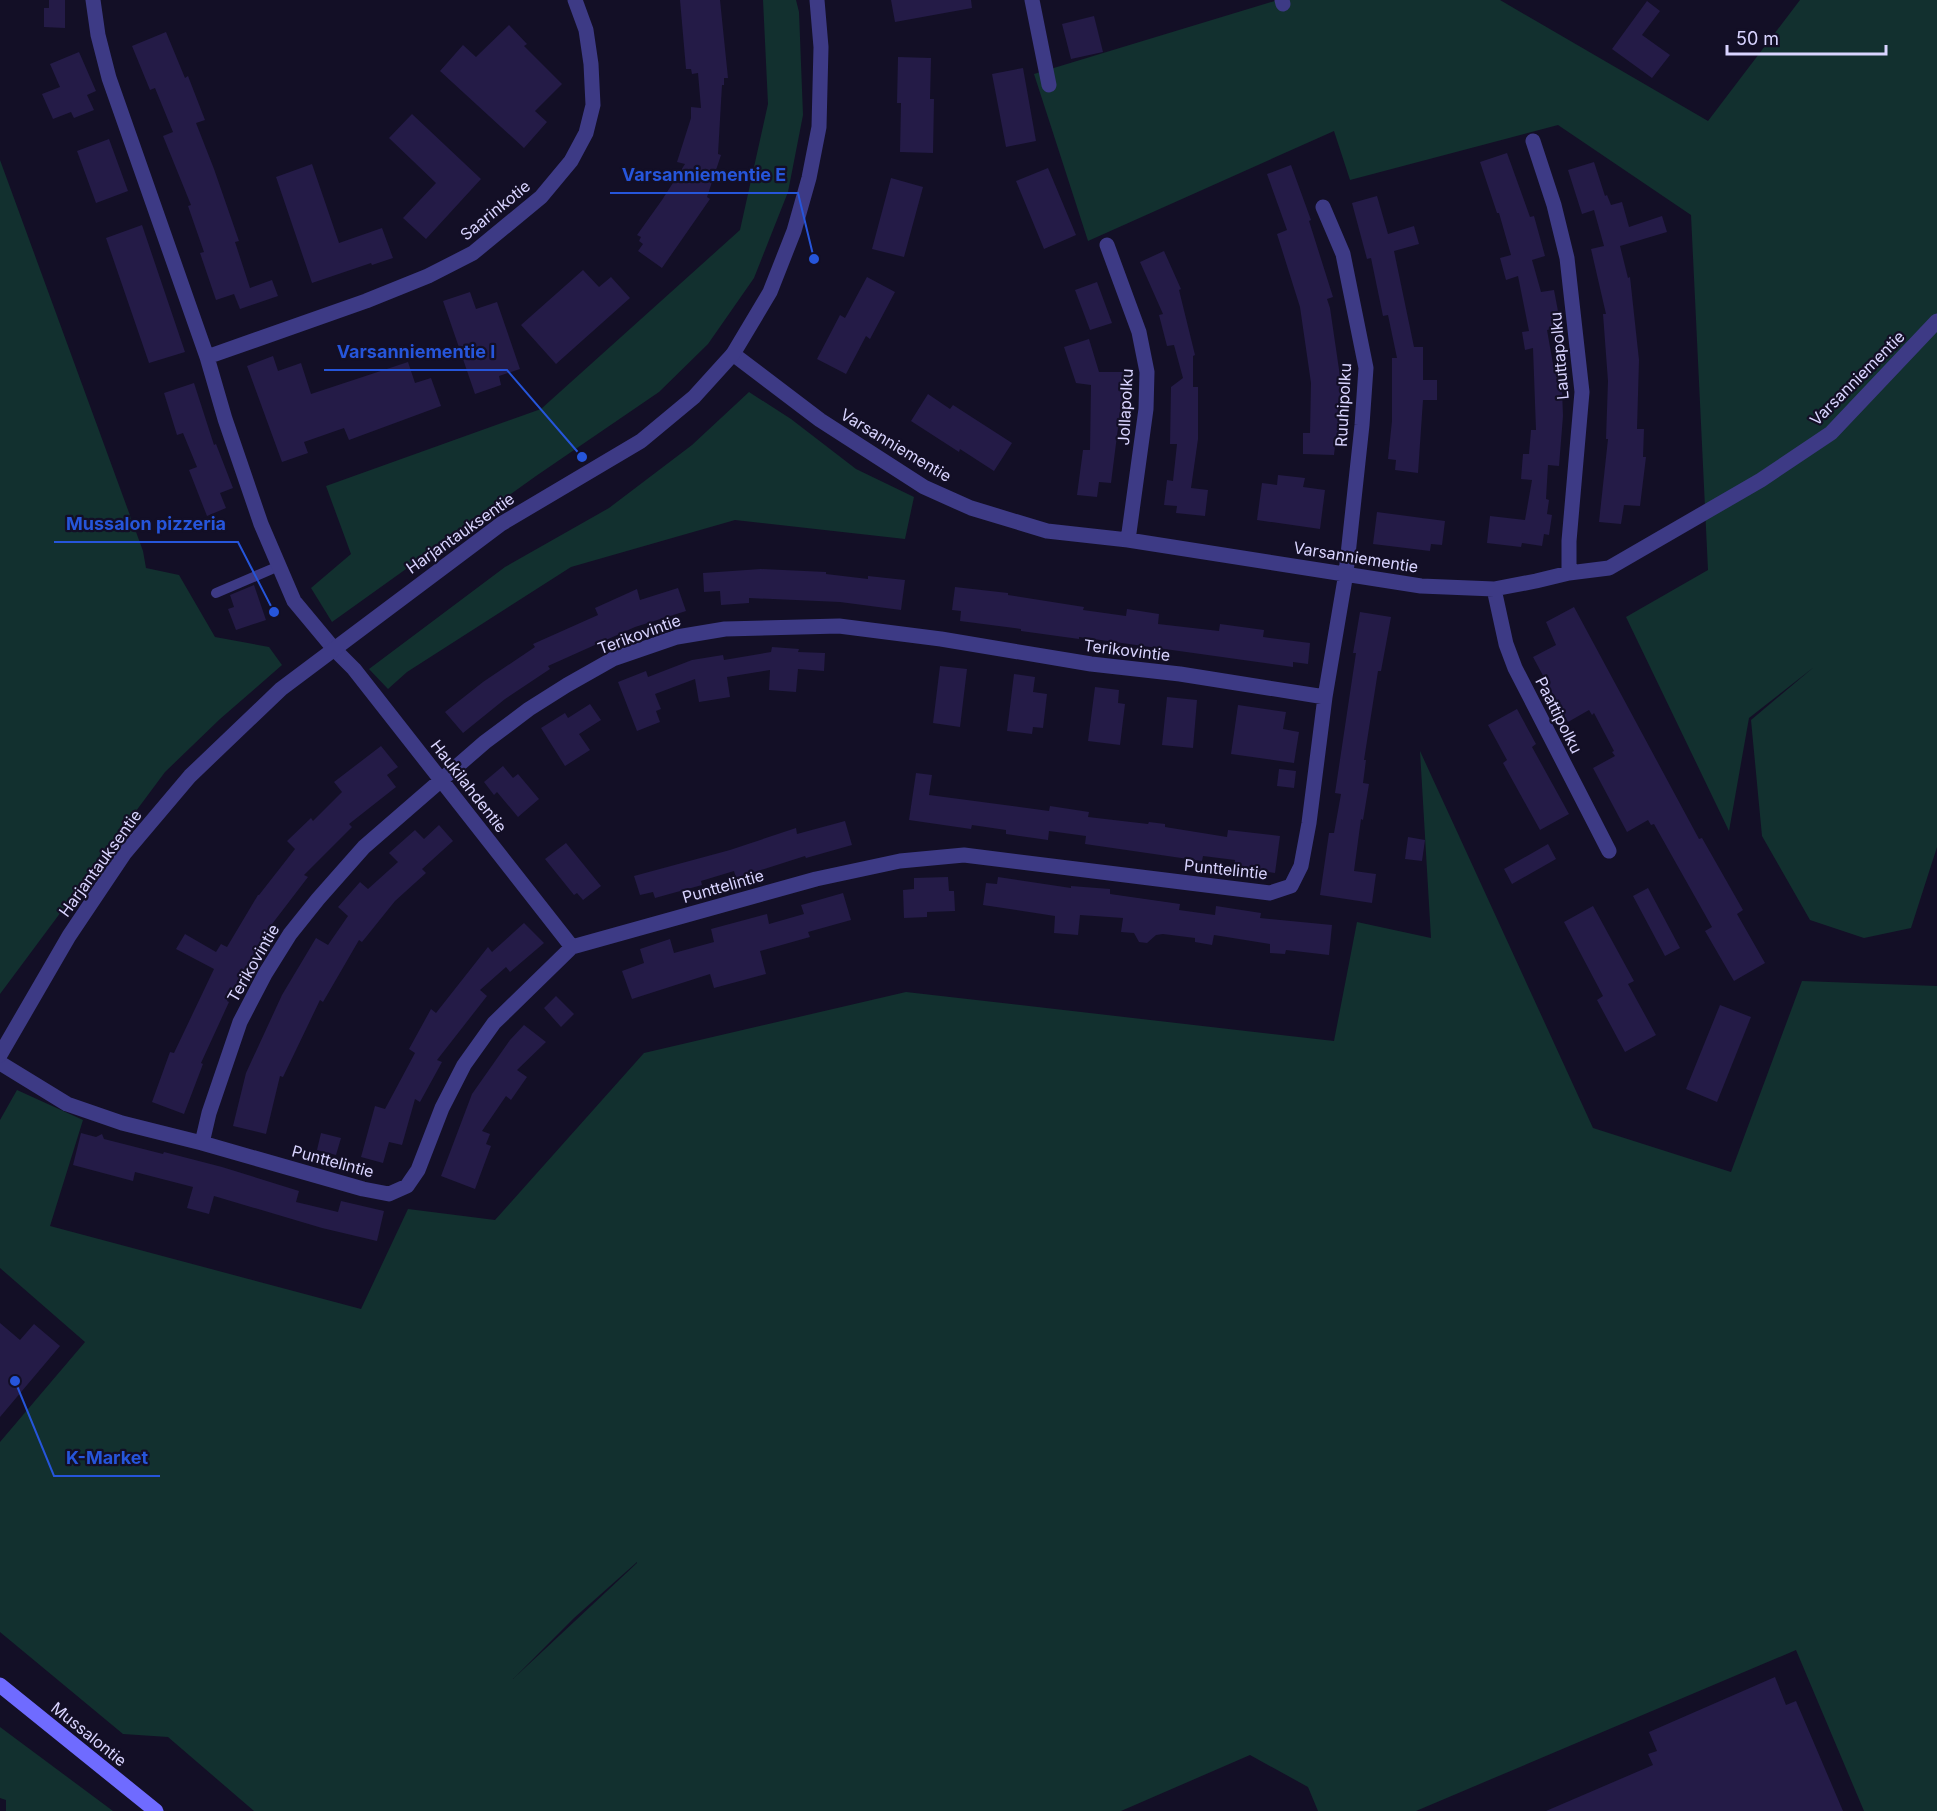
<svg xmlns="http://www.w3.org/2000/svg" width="1937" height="1811" viewBox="0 0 1937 1811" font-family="Inter,sans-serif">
<rect width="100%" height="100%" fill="#130f26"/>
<path fill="#12302f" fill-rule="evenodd" d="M763 0H796L799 12 803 115 788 192 754 278 708 344 659 392 536 476 332 622 311 588 351 554 326 486 541 409 740 230 768 104Z
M1278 0H1500L1708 121 1800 0H1937V847L1911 928 1864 938 1810 920 1762 836 1751 720 1814 667 1749 718 1729 831 1626 617 1708 570 1691 215 1558 125 1350 180 1334 131 1088 241 1034 74Z
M0 160 143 551 146 568 179 575 215 637 269 647 282 665 220 719 165 772 0 994Z
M749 392 791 419 856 469 914 497 905 539 735 520 571 567 407 672 388 689 369 669 505 567 609 508 692 445Z
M1420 751 1593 1128 1731 1172 1802 981 1937 986V1811H1864L1796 1650 1416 1811H1318L1308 1787 1250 1755 1121 1811H254L168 1737 123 1734 0 1632V1442L85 1342 0 1268V1120L17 1090 83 1120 50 1226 361 1309 408 1209 495 1220 644 1053 906 992 1334 1041 1357 922 1431 938ZM637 1562V1563L513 1679 574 1618Z
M0 1727 113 1811H6V1800L0 1798Z"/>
<path fill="#241b47" d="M49 0H65V28L44 27V8H49Z
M680 0H720L728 78H724V85H722L718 154 721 155 707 197 710 199 662 268 638 251 643 244 639 241 641 237 637 235 662 200 685 164 677 162 691 118V107L701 108 698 73 692 74 691 69H686Z
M891 0H971L972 8 895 22Z
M1647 1 1660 11 1642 35 1670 55 1652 78 1612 49Z
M1094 16 1103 52 1071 59 1062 24Z
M509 25 527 44 524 46 562 84 535 111 547 122 524 148 440 71 463 45 476 57Z
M166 32 185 78 188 76 205 120 196 123 214 169 239 241 235 242 250 288 272 280 278 296 240 309 234 294 216 300 200 253 204 252 188 206 191 205 163 136 173 132 155 88 150 90 132 46Z
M79 52 96 91 87 95 94 110 74 118 71 112 53 119 42 94 60 87 50 64Z
M898 57 931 58 930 99H934L933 153 900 152 901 103H897Z
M1023 68 1036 141 1006 147 992 74Z
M412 114 481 179 426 239 403 218 436 183 389 138Z
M109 139 128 191 96 203 77 151Z
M1507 153 1530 217 1534 216 1545 256 1532 260 1541 292 1554 290 1561 327 1547 330 1553 364H1561L1563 416 1559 466 1548 465 1546 499 1549 500 1547 514 1552 515 1549 535 1544 534 1542 546 1522 543 1521 547 1487 543 1490 516 1525 520 1532 480 1521 479 1523 454H1529L1531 430H1536L1533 348 1525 350 1522 332 1529 331 1518 276 1506 280 1500 258 1511 255 1499 213H1497L1480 162Z
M1594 162 1605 196 1607 195 1611 205 1622 202 1629 227 1662 216 1667 232 1620 246 1628 278 1630 277 1639 360 1637 429H1644L1643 457H1646L1640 506 1624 505 1621 524 1599 522 1608 439H1606L1608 381 1603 314H1606L1591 249 1604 246 1594 210 1582 214 1568 170Z
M312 164 339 243 382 228 393 258 372 265 371 263 312 283 276 177Z
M1291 165 1311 220 1309 221 1333 297 1327 299 1330 308 1341 383 1339 446H1335L1334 455 1303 454V433H1310L1311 383 1300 307 1277 234 1287 230 1267 174Z
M1048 168 1076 235 1044 249 1016 181Z
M891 178 923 187 904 257 872 249Z
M1377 196 1388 234 1414 226 1419 244 1394 251 1414 347H1423V380H1437V400H1423L1418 473 1395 470 1396 460 1388 459 1392 421V358H1397L1388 315 1383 316 1371 258 1367 259 1352 203Z
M142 225 185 352 149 363 106 238Z
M1164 251 1181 289 1179 290 1195 355 1193 356V387H1198V439L1191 488 1208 490 1205 516 1176 513 1177 506 1164 505 1167 480 1173 481 1177 444H1170L1171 387 1183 378 1174 345 1167 346 1159 315 1163 314 1140 262Z
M583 270 599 287 611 277 630 298 556 364 521 325Z
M867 277 895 292 870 339 866 336 846 374 817 359 840 315 845 318Z
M1097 282 1112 323 1090 330 1075 290Z
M470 292 476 309 497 302 520 369 499 376 501 385 475 394 443 301Z
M1089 339 1099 372H1124L1123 412H1120L1111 483 1099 482 1097 497 1077 495 1083 450H1090L1091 385 1076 383 1064 347Z
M273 356 278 371 301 363 311 394 408 362 415 383 431 378 441 406 349 440 344 428 304 442 308 453 282 462 247 366Z
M194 383 214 445 216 444 233 488 220 493 226 508 207 516 189 470 197 467 183 433 177 435 164 393Z
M928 394 950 409 953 405 1012 443 994 471 960 449 959 452 911 421Z
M1278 475 1305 478 1303 487 1325 490 1320 529 1257 520 1262 483 1277 485Z
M1377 512 1445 521 1442 545 1431 544 1430 551 1373 544Z
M761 569 826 572V574L868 579V576L905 580 901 610 840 602 749 598V603L721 605 720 591 704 592 703 573Z
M254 585 266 620 236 630 228 609 234 607 230 595Z
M955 587 1008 593V595L1084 607 1083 610 1126 616 1127 609 1159 614 1158 624 1219 631 1220 624 1264 630 1263 637 1310 643 1308 664 1293 662V667L1079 637V639L1021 631V629L960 621 961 611 952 610Z
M678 588 686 611 635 627 548 666 550 669 505 699 463 733 445 712 483 682 535 647 533 644 598 615 595 608 637 589 640 600Z
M1574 607 1699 839 1702 838 1743 910 1737 914 1765 963 1734 981 1705 931 1712 927 1654 824 1651 825 1648 820 1627 832 1593 768 1615 756 1612 752 1614 751 1594 713 1592 715 1589 710 1568 722 1533 657 1556 645 1546 622Z
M1360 612 1391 617 1381 671H1378L1364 760H1366L1363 783 1369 784 1363 820 1361 819 1354 871 1376 874 1372 903 1320 895 1329 833H1334L1341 794 1335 793 1356 653H1353Z
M772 647 799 649 798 652 825 653 824 671 798 669 796 692 769 690 770 670 727 677 730 697 699 702 695 679 655 694 661 709 656 711 660 722 637 731 618 682 646 671 648 677 692 660 723 655 724 660 771 652Z
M940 666 967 669 960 727 933 723Z
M1014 674 1035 677 1033 692 1047 694 1043 728 1033 727 1032 734 1007 731Z
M1095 687 1119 690 1118 703 1125 704 1120 745 1088 741Z
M1167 697 1197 700 1193 748 1162 745Z
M590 704 601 720 579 734 590 750 565 766 541 728 565 713 568 718Z
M1238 705 1286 712 1283 729 1299 732 1294 763 1231 754Z
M1517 709 1536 744 1532 747 1569 814 1540 830 1503 763 1507 760 1488 725Z
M381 746 398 767 387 775 396 787 349 824 352 827 304 875 308 877 269 928 227 1001 229 1002 201 1063 203 1064 184 1114 152 1102 170 1052 174 1053 214 969 176 949 185 934 216 952 221 944 227 947 258 895H259L295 849 287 841 311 818 313 821 342 792 334 782Z
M503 766 513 778 518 774 539 799 518 817 497 792 494 795 484 782Z
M1279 769 1296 771 1294 788 1277 786Z
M916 773 932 775 929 795 1049 811 1050 806 1089 812 1088 817 1148 824 1149 822 1165 824V827L1227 837 1228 830 1280 836 1275 873 1234 867 1235 860 1203 856 1202 861 1085 844 1086 836 1049 831 1048 840 1006 834V830L972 825 971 829 909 820Z
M845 821 852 845 806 858 805 856 736 878 734 871 701 881 702 885 655 898 653 892 640 895 634 876 730 850 796 828 797 834Z
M439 825 453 841 422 869 426 873 395 901 362 942 359 940 323 1002 320 1000 283 1077 280 1076 266 1134 233 1126 246 1073 282 995 316 938 328 945 348 916 338 907 360 882 368 889 398 862 389 853 415 830 424 839Z
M1408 837 1425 840 1422 861 1405 859Z
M566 843 601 886 583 900 577 893 574 895 545 859Z
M1548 844 1556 859 1512 884 1504 869Z
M948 877 949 891H954L955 911 927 912V917L904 918 903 890 914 889V878Z
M998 877 1071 888V886L1110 889V894L1180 904 1179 910 1215 915 1216 906 1261 913 1260 918 1332 925 1329 955 1286 950 1285 954 1270 953V944L1214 935 1212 945 1195 942V938L1163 934 1156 935 1147 943 1139 942 1134 933 1121 932 1123 918 1080 915 1078 935 1054 933 1055 916 983 905 986 883 997 884Z
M1648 888 1680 948 1665 956 1633 896Z
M843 893 851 920 808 932 810 937 760 951 766 974 714 988 710 974 632 999 622 971 644 963 640 949 670 939 674 953 714 942 711 929 767 914 769 924 804 914 801 905Z
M1593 906 1634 981 1628 984 1656 1035 1625 1052 1597 1000 1603 996 1564 922Z
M524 923 544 943 510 972 506 967 480 990 487 996 437 1060 442 1062 420 1102 415 1099 402 1145 389 1142 383 1163 361 1157 375 1106 385 1109 415 1053 409 1049 431 1009 436 1013 488 947 492 952Z
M556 996 574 1014 561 1027 544 1008Z
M1720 1005 1751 1017 1717 1102 1686 1089Z
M524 1025 546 1042 517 1070 527 1077 511 1100 506 1096 482 1131 490 1134 486 1144 491 1146 475 1189 441 1176 472 1094 510 1040Z
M81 1133 96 1137 102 1134 104 1139 163 1154 164 1152 222 1167 299 1191 296 1202 338 1212 341 1201 384 1211 377 1241 322 1228 214 1196 209 1214 187 1208 193 1187 135 1172 133 1181 73 1165Z
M321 1133 341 1138 336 1155 317 1150Z
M0 1323 20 1340 34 1324 60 1346 0 1417Z
M1775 1677 1786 1705 1796 1701 1843 1811H1546L1653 1765 1648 1754 1657 1751 1649 1732Z"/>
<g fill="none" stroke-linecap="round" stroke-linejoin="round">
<path stroke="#3d3a85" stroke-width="10" d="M216 593 279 566"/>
<path stroke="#3d3a85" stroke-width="15" d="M93 0 98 35 109 78 207 357 225 419 261 524 294 601 334 649 354 669 572 947
M1032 0 1049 85
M1282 0 1283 4
M1533 141 1554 205 1567 258 1582 392 1569 541V573
M1107 245 1139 332 1147 372 1146 409 1128 540
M733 354 820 420 924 487 971 508 1047 531 1128 540 1421 586 1494 589 1536 581 1569 573 1609 568 1761 480 1831 433 1937 321
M207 357 366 301 428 276 473 253 541 197 571 161 586 133 593 105 591 64 586 30 575 0
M1494 589 1506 644 1515 668 1609 851
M0 1063 67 1104 122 1123 202 1143 363 1189 389 1194 407 1186 418 1170 442 1108 464 1065 494 1023 572 947 816 879 900 861 964 855 1270 893 1291 886 1301 866 1309 823 1325 697 1346 573 1362 425 1366 368 1343 254 1323 207
M202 1143 209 1113 240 1022 265 974 290 934 318 899 364 847 485 742 529 709 567 685 613 659 677 637 725 629 839 626 941 639 1091 664 1180 674 1325 697"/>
<path stroke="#3d3a85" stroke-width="15" d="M0 1055 69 936 124 854 190 776 281 689 501 524 641 441 694 397 733 354 770 292 794 231 809 178 819 127 821 47 817 0"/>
<path stroke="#6f6bff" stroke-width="15" d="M0 1685 156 1811"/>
</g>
<g text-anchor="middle" stroke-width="4.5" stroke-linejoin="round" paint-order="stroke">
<g font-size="16" fill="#d9d4ff" stroke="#130f26">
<text transform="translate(495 210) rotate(-39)" y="6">Saarinkotie</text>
<text transform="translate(1559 356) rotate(-95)" y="6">Lauttapolku</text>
<text transform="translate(1857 378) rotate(-45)" y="6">Varsanniementie</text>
<text transform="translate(1343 405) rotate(-87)" y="6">Ruuhipolku</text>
<text transform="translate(1125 407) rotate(-87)" y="6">Jollapolku</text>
<text transform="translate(896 445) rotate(31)" y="6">Varsanniementie</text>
<text transform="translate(460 533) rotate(-35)" y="6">Harjantauksentie</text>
<text transform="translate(1356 557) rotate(9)" y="6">Varsanniementie</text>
<text transform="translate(639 634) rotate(-20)" y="6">Terikovintie</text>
<text transform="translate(1127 650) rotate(7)" y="6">Terikovintie</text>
<text transform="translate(1559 715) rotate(63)" y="6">Paattipolku</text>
<text transform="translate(469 786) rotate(52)" y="6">Haukilahdentie</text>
<text transform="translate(100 863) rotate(-54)" y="6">Harjantauksentie</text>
<text transform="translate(1226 869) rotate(6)" y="6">Punttelintie</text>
<text transform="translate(723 886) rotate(-16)" y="6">Punttelintie</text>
<text transform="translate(253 963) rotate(-60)" y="6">Terikovintie</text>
<text transform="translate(333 1161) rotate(15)" y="6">Punttelintie</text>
<text transform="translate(89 1734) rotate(39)" y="6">Mussalontie</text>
</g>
</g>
<path fill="none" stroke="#2655da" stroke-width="2" d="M814 259L798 193H610M582 457L507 370H324M274 612L238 542H54M15 1381L54 1476H160"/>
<g fill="#2655da" stroke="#130f26" stroke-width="2">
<circle cx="814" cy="259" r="6"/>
<circle cx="582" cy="457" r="6"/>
<circle cx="274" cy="612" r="6"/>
<circle cx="15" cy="1381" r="6"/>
</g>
<g font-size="18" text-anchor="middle" font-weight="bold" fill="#2655da" stroke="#130f26" stroke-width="4.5" stroke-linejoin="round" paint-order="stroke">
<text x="704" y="181">Varsanniementie E</text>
<text x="416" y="358">Varsanniementie I</text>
<text x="146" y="530">Mussalon pizzeria</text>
<text x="107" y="1464">K-Market</text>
</g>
<path d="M1727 45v9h159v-9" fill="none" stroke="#d9d4ff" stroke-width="3"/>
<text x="1736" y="45" font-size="18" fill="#d9d4ff" stroke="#130f26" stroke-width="4.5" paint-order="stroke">50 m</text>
</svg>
